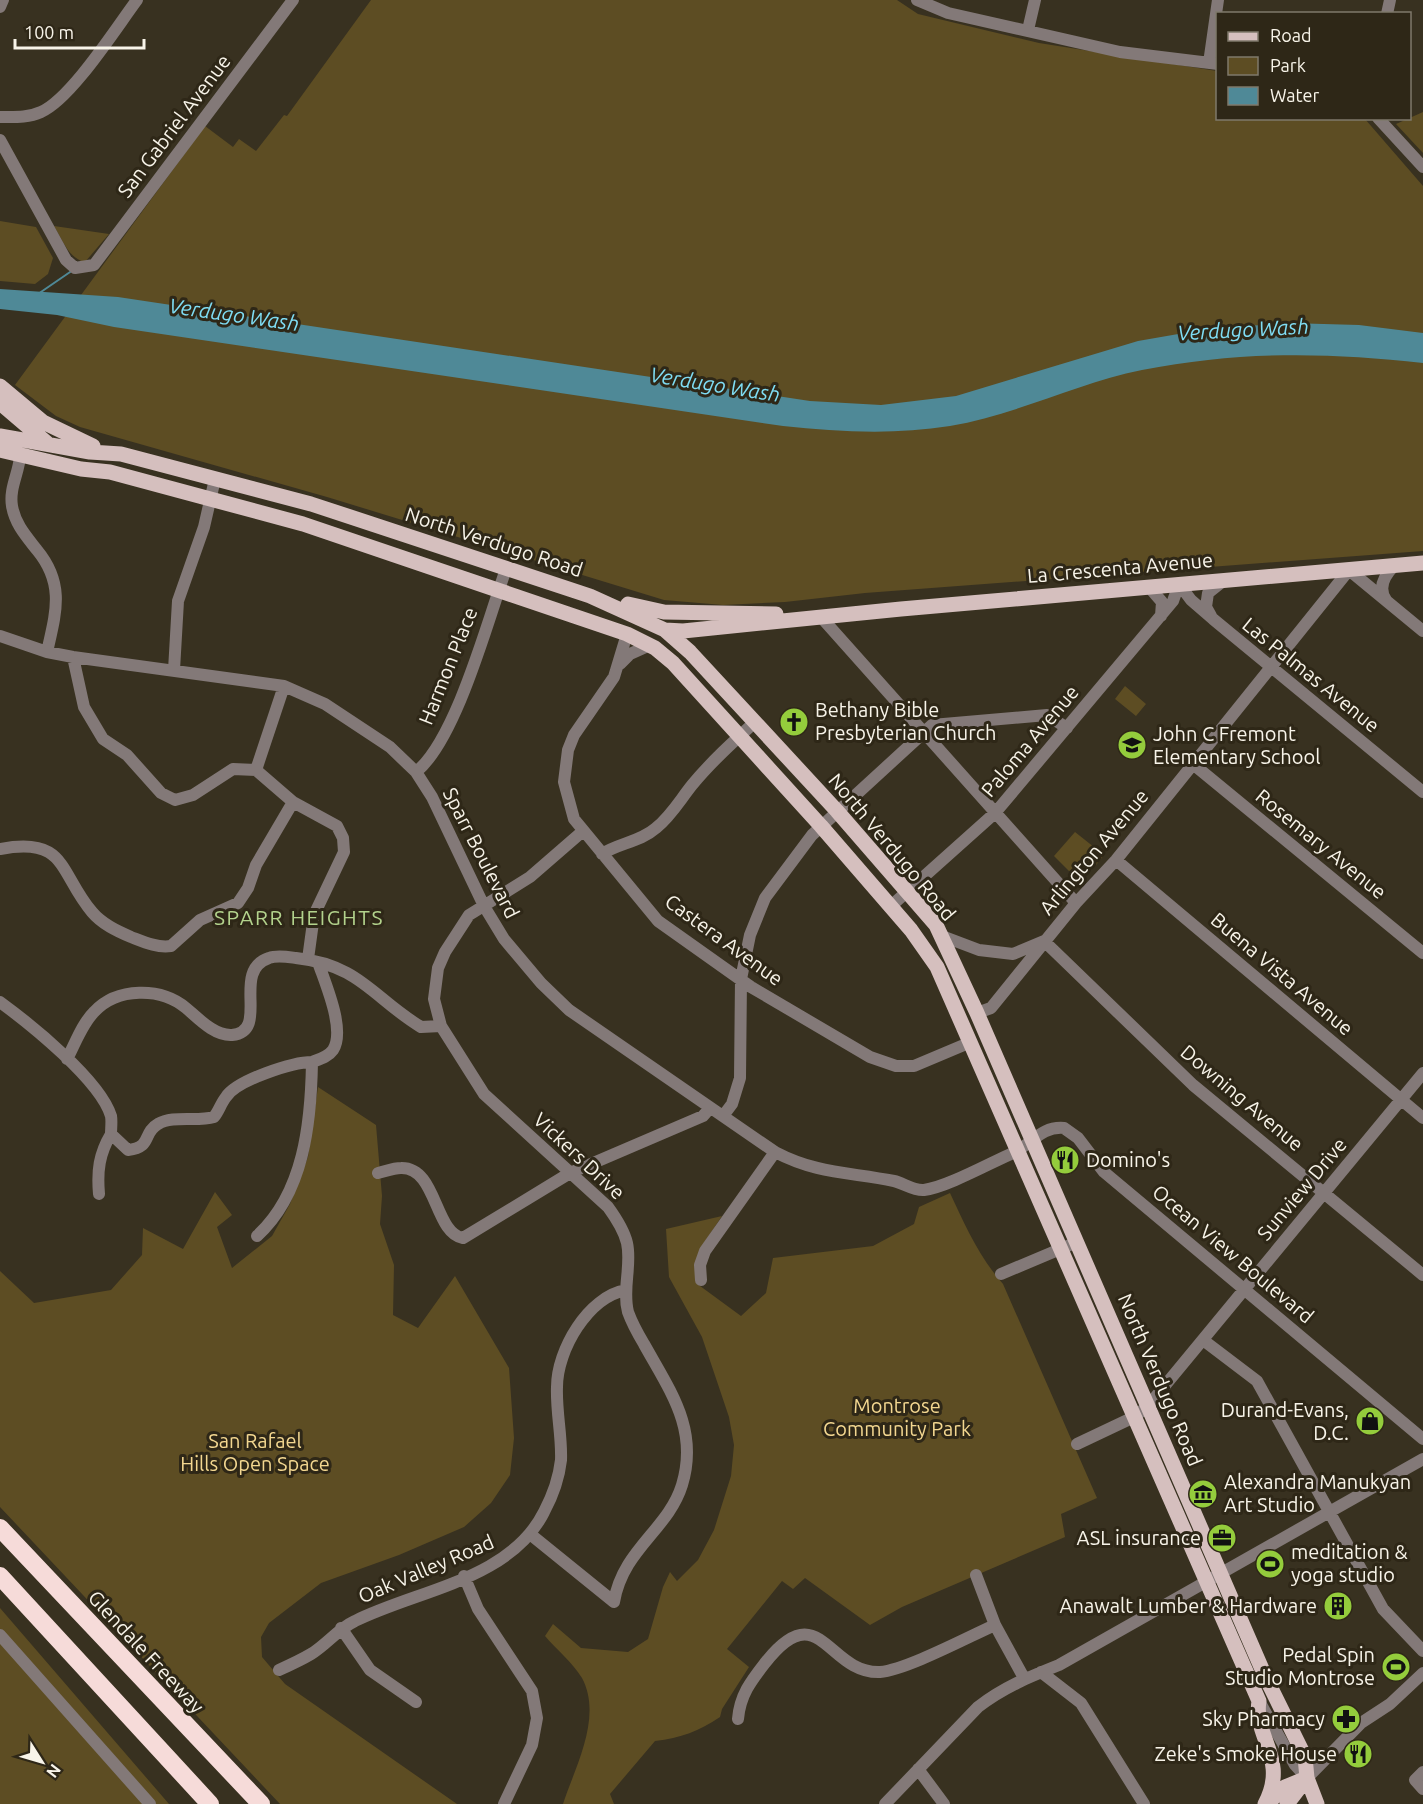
<svg xmlns="http://www.w3.org/2000/svg" width="1423" height="1804" viewBox="0 0 1423 1804" font-family="Ubuntu,sans-serif">
<rect width="100%" height="100%" fill="#383120"/>
<path fill="#5d4d23" d="M371 0H897L918 14 1039 43 1217 71 1218 118 1365 119 1423 186V551L865 593 785 602 723 605 664 600 327 497 80 427 56 416 15 385 205 126 233 147 239 139 256 151 284 115 287 116Z
M1423 112V153L1396 124Z
M0 221 36 227 53 258 48 274 35 284 0 281Z
M54 226 109 234 85 262C69 259 62 239 54 226Z
M1125 686 1146 704 1136 716 1115 699Z
M1075 832 1104 855 1096 865 1069 871 1054 856Z
M318 1087 376 1125 382 1196 380 1224 394 1265 393 1315 418 1328 455 1276 509 1368 514 1438 510 1475 491 1503 464 1527 399 1555 321 1583 269 1623 261 1637 262 1657 285 1684 457 1804H280L0 1507V1271L34 1303 111 1290 142 1255 143 1228 183 1249 215 1192 232 1215 217 1227 232 1268 272 1236 290 1204 308 1157Z
M950 1193C965 1225 979 1257 1003 1284L1097 1498 1061 1514 1065 1537 902 1607 870 1625 805 1578 793 1589 782 1581 727 1649 749 1667 722 1709 720 1717C699 1731 681 1738 655 1741L610 1794 614 1804H563C575 1767 603 1717 582 1678 573 1663 556 1649 545 1636L553 1624 581 1648 628 1652 648 1639 663 1587 670 1572 677 1581 698 1560 714 1530 731 1476 734 1445 729 1417 702 1337 669 1277 666 1229 722 1216 700 1249 696 1283 741 1316 766 1293 773 1258 873 1246 914 1224 919 1207Z
M0 1608 169 1804H0Z"/>
<path fill="#4f8997" d="M0 289 118 297 810 401 881 405 956 396 1138 341 1207 329 1288 323 1359 325 1423 333V363C1325 352 1240 351 1142 370 1077 383 1016 415 950 426 894 435 839 432 783 426L114 327 57 315 0 309Z"/>
<g fill="none" stroke-linecap="round" stroke-linejoin="round">
<path stroke="#4f8997" stroke-width="2" d="M38 294 73 270"/>
<path stroke="#837978" stroke-width="12" d="M917 0 948 13 1120 52 1218 64
M0 7 3 0
M1387 14 1390 0
M1028 30 1035 0
M1209 63 1218 0
M0 117C14 117 28 118 41 112 71 99 116 28 137 0
M1378 118 1423 167
M0 140 66 260 75 268 94 265 293 0
M14 448 20 456C19 473 9 488 12 506 15 524 26 536 37 550 65 584 56 612 47 652
M1179 584 1191 600 1213 619 1423 792
M1149 587 1162 602 1161 616
M1386 600C1377 587 1385 575 1394 566
M1211 616 1206 607 1208 593 1223 581
M821 617 1076 903
M627 634 614 677 574 735 568 750 564 782 574 819 658 921 751 987 870 1057 896 1066H914L971 1042
M0 636 47 652 73 657 284 686 325 704 390 747 416 772 432 797 484 906 504 939 541 983 569 1010 775 1152C817 1174 849 1172 894 1181 903 1183 914 1191 924 1190 947 1187 990 1163 1013 1153 1032 1144 1041 1126 1064 1128L1078 1138 1104 1172 1423 1439
M73 657 84 707 103 739 127 755 161 793 175 800 193 795 233 769 256 770 293 802 337 826 343 838 344 852 314 915 308 959
M620 664 630 654 650 645
M174 670 178 601 204 527 215 479
M1193 764 1423 953
M256 770 284 686
M416 772C456 740 488 620 506 569
M0 849C67 836 59 873 92 912 102 924 117 931 131 937 144 942 157 948 171 946L200 920 238 903 248 888 256 865 293 802
M602 854C619 843 640 842 656 828 671 816 680 800 692 785 711 762 733 742 755 722
M1116 860 1423 1118
M891 906 995 813 1173 601 1179 584
M942 936 979 950 1013 954 1044 941 1193 1085 1423 1275
M0 1002C30 1024 100 1080 111 1116 112 1121 111 1129 111 1134L128 1150C153 1147 142 1133 158 1124 173 1115 197 1122 214 1117 219 1111 221 1103 226 1097 237 1080 293 1062 312 1062
M977 1013 991 1008 1076 903 1116 860 1349 570 1423 631
M67 1059C75 1044 82 1024 94 1012 117 987 161 987 186 1008 198 1018 214 1036 232 1035 271 1031 230 971 269 958 277 955 288 957 296 958 360 965 373 998 421 1027L441 1026
M723 1116 732 1104 740 1078 741 979 750 935 765 898 812 835 932 725 1047 715 1067 728
M378 1173C386 1171 394 1168 401 1168 437 1167 434 1233 463 1238L570 1173 703 1116 710 1108
M99 1194C97 1171 99 1154 111 1134
M257 1236C304 1193 311 1123 312 1062 320 1059 328 1057 333 1050 346 1030 325 983 318 962
M1001 1274 1077 1242
M701 1280 700 1265 705 1251 775 1152
M1203 1340 1257 1381 1383 1609 1423 1651
M1077 1444 1134 1417 1148 1406 1423 1073
M530 1534 614 1602C623 1549 668 1530 682 1485 699 1429 670 1391 644 1344 638 1334 632 1323 628 1312 622 1289 632 1265 627 1243 624 1230 616 1218 608 1207L484 1094 441 1026 434 999 438 968 445 952 469 915 530 877 583 831
M976 1575 995 1625 1024 1678
M464 1576 478 1609 532 1691 537 1718 532 1745 504 1804
M341 1628 370 1670 416 1702
M0 1635 150 1804
M279 1670C290 1665 301 1660 311 1654 327 1644 338 1629 355 1621 417 1590 510 1580 544 1512 552 1497 559 1478 561 1460 562 1436 556 1412 557 1387 557 1350 588 1297 626 1290
M1041 1672 1081 1703 1144 1804
M1259 1701 1295 1765 1307 1778 1361 1723 1390 1704 1423 1673
M738 1719C740 1695 751 1681 765 1663 820 1593 827 1674 880 1672 906 1670 968 1637 995 1625
M918 1769 944 1804
M1423 1772 1415 1780 1423 1789
M885 1804 978 1707C1004 1687 1029 1677 1059 1665L1423 1459"/>
<path stroke="#d5bfbe" stroke-width="15" d="M0 386 43 422 93 446
M0 403 47 443
M0 436 90 452 121 454 311 504 590 596 665 630 690 652 837 811 936 925 977 1013 1265 1676 1305 1757 1307 1778 1317 1804
M0 450 81 469 110 472 303 524 627 634 655 648 673 663 821 826 911 930 937 967 1259 1701
M628 604 664 612 776 614
M665 630 683 631 901 609 1423 563
M1259 1701C1253 1737 1289 1759 1265 1804
M1267 1804 1285 1787 1307 1778
M1287 1804 1307 1778"/>
<path stroke="#f6dbd9" stroke-width="18" d="M0 1528 261 1804
M0 1576 210 1804"/>
</g>
<defs>
<g id="church-disc" transform="scale(1.5)"><circle r="9.5" fill="#94cc3c" stroke="#2e2717"/><path d="M-1.2-6h2.4v3.5h3.3v2.4h-3.3V6h-2.4V-.1h-3.3v-2.4h3.3Z" fill="#111"/></g>
<g id="school-disc" transform="scale(1.5)"><circle r="9.5" fill="#94cc3c" stroke="#2e2717"/><path d="M0-5L7-2L0 1L-7-2ZM-4 1L0 2.5L4 1V4Q0 6-4 4Z" fill="#111"/></g>
<g id="restaurant-disc" transform="scale(1.5)"><circle r="9.5" fill="#94cc3c" stroke="#2e2717"/><path d="M-5-6h1v4h1v-4h1v4h1v-4h1v5L-1.5 .5V6h-2V.5L-5-1ZM5-6V6H3V1.5H1.5Q1.5-4 5-6Z" fill="#111"/></g>
<g id="shop-disc" transform="scale(1.5)"><circle r="9.5" fill="#94cc3c" stroke="#2e2717"/><path d="M-5-2.5h2.3a2.7 3.5 0 0 1 5.4 0H5L5.5 6h-11ZM-1.5-2.5h3a1.5 2.3 0 0 0-3 0Z" fill="#111"/></g>
<g id="museum-disc" transform="scale(1.5)"><circle r="9.5" fill="#94cc3c" stroke="#2e2717"/><path d="M0-6L6-3V-2H-6V-3ZM-5-1h2V3h-2ZM-1-1h2V3h-2ZM3-1h2V3H3ZM-6 4H6V6H-6Z" fill="#111"/></g>
<g id="office-disc" transform="scale(1.5)"><circle r="9.5" fill="#94cc3c" stroke="#2e2717"/><path d="M-6-3h4V-5.5h4V-3h4V5H-6ZM-1-4.5V-3h2v-1.5ZM-6 0V1H6V0Z" fill="#111"/></g>
<g id="stadium-disc" transform="scale(1.5)"><circle r="9.5" fill="#94cc3c" stroke="#2e2717"/><path d="M0-5a6.5 5 0 1 0 0 10a6.5 5 0 1 0 0-10ZM-3.5-1.8h7v3.6h-7Z" fill="#111"/></g>
<g id="building-disc" transform="scale(1.5)"><circle r="9.5" fill="#94cc3c" stroke="#2e2717"/><path d="M-4-6H4V6H1V3H-1V6H-4ZM-2.5-4.3h1.7v1.8h-1.7ZM.8-4.3h1.7v1.8H.8ZM-2.5-1h1.7V.8h-1.7ZM.8-1h1.7V.8H.8Z" fill="#111"/></g>
<g id="pharmacy-disc" transform="scale(1.5)"><circle r="9.5" fill="#94cc3c" stroke="#2e2717"/><path d="M-2-6h4v4h4v4h-4v4h-4v-4h-4v-4h4Z" fill="#111"/></g>
</defs>
<g fill-rule="evenodd">
<use href="#church-disc" x="794" y="722"/>
<use href="#school-disc" x="1132" y="745"/>
<use href="#restaurant-disc" x="1065" y="1160"/>
<use href="#shop-disc" x="1370" y="1421"/>
<use href="#museum-disc" x="1203" y="1494"/>
<use href="#office-disc" x="1222" y="1538"/>
<use href="#stadium-disc" x="1270" y="1564"/>
<use href="#building-disc" x="1338" y="1606"/>
<use href="#stadium-disc" x="1396" y="1667"/>
<use href="#pharmacy-disc" x="1346" y="1719"/>
<use href="#restaurant-disc" x="1358" y="1754"/>
</g>
<g text-anchor="middle" stroke-width="6" stroke-linejoin="round" paint-order="stroke">
<g font-size="20" fill="#f8f4e9" stroke="#2e2717">
<text transform="translate(174 126) rotate(-53)" y="7">San Gabriel Avenue</text>
<text transform="translate(494 542) rotate(18)" y="7">North Verdugo Road</text>
<text transform="translate(1120 568) rotate(-5)" y="7">La Crescenta Avenue</text>
<text transform="translate(448 666) rotate(-68)" y="7">Harmon Place</text>
<text transform="translate(1311 675) rotate(39)" y="7">Las Palmas Avenue</text>
<text transform="translate(1030 741) rotate(-50)" y="7">Paloma Avenue</text>
<text transform="translate(1321 844) rotate(39)" y="7">Rosemary Avenue</text>
<text transform="translate(892 847) rotate(50)" y="7">North Verdugo Road</text>
<text transform="translate(1094 852) rotate(-50)" y="7">Arlington Avenue</text>
<text transform="translate(481 853) rotate(63)" y="7">Sparr Boulevard</text>
<text transform="translate(724 940) rotate(36)" y="7">Castera Avenue</text>
<text transform="translate(1282 974) rotate(40)" y="7">Buena Vista Avenue</text>
<text transform="translate(1242 1098) rotate(40)" y="7">Downing Avenue</text>
<text transform="translate(579 1156) rotate(43)" y="7">Vickers Drive</text>
<text transform="translate(1302 1189) rotate(-50)" y="7">Sunview Drive</text>
<text transform="translate(1233 1254) rotate(40)" y="7">Ocean View Boulevard</text>
<text transform="translate(1160 1380) rotate(67)" y="7">North Verdugo Road</text>
<text transform="translate(426 1569) rotate(-23)" y="7">Oak Valley Road</text>
<text transform="translate(146 1652) rotate(47)" y="7">Glendale Freeway</text>
</g>
<g font-size="20" fill="#f8f4e9" stroke="#2e2717" text-anchor="end">
<text x="815" y="717" text-anchor="start">Bethany Bible<tspan x="815" dy="23">Presbyterian Church</tspan></text>
<text x="1153" y="741" text-anchor="start">John C Fremont<tspan x="1153" dy="23">Elementary School</tspan></text>
<text x="1086" y="1167" text-anchor="start">Domino's</text>
<text x="1349" y="1417">Durand-Evans,<tspan x="1349" dy="23">D.C.</tspan></text>
<text x="1224" y="1489" text-anchor="start">Alexandra Manukyan<tspan x="1224" dy="23">Art Studio</tspan></text>
<text x="1201" y="1545">ASL insurance</text>
<text x="1291" y="1559" text-anchor="start">meditation &amp;<tspan x="1291" dy="23">yoga studio</tspan></text>
<text x="1317" y="1613">Anawalt Lumber &amp; Hardware</text>
<text x="1375" y="1662">Pedal Spin<tspan x="1375" dy="23">Studio Montrose</tspan></text>
<text x="1325" y="1726">Sky Pharmacy</text>
<text x="1337" y="1761">Zeke's Smoke House</text>
</g>
<g font-size="20" fill="#f3d790" stroke="#2e2717">
<text x="897" y="1413">Montrose<tspan x="897" dy="23">Community Park</tspan></text>
<text x="255" y="1448">San Rafael<tspan x="255" dy="23">Hills Open Space</tspan></text>
</g>
<g font-size="21" font-style="italic" fill="#7fddf4" stroke="#2e2717">
<text transform="translate(234 315) rotate(8)" y="7">Verdugo Wash</text>
<text transform="translate(1243 330) rotate(-3)" y="7">Verdugo Wash</text>
<text transform="translate(715 385) rotate(9)" y="7">Verdugo Wash</text>
</g>
<g font-size="21" letter-spacing="1.5" fill="#b3d38d" stroke="#2e2717">
<text x="299" y="925">SPARR HEIGHTS</text>
</g>
</g>
<rect x="1216" y="12" width="195" height="108" fill="#2e2717" stroke="#7f796b" stroke-width="1.5"/>
<rect x="1228" y="32" width="30" height="9" fill="#d5bfbe" stroke="#7f796b" stroke-width="1.5"/>
<text x="1270" y="42" font-size="18" fill="#f8f4e9">Road</text>
<rect x="1228" y="57" width="30" height="18" fill="#5d4d23" stroke="#7f796b" stroke-width="1.5"/>
<text x="1270" y="72" font-size="18" fill="#f8f4e9">Park</text>
<rect x="1228" y="87" width="30" height="18" fill="#4f8997" stroke="#7f796b" stroke-width="1.5"/>
<text x="1270" y="102" font-size="18" fill="#f8f4e9">Water</text>
<g transform="translate(42 1762) rotate(127)" stroke="#2e2717" stroke-width="4.5" paint-order="stroke">
<path d="M0-4.5L10 22L0 15L-10 22Z" fill="#f8f4e9"/>
<text y="-9" font-size="16" font-weight="bold" text-anchor="middle" fill="#f8f4e9">N</text>
</g>
<path d="M15 39v9h129v-9" fill="none" stroke="#f8f4e9" stroke-width="3"/>
<text x="24" y="39" font-size="18" fill="#f8f4e9" stroke="#2e2717" stroke-width="4.5" paint-order="stroke">100 m</text>
</svg>
